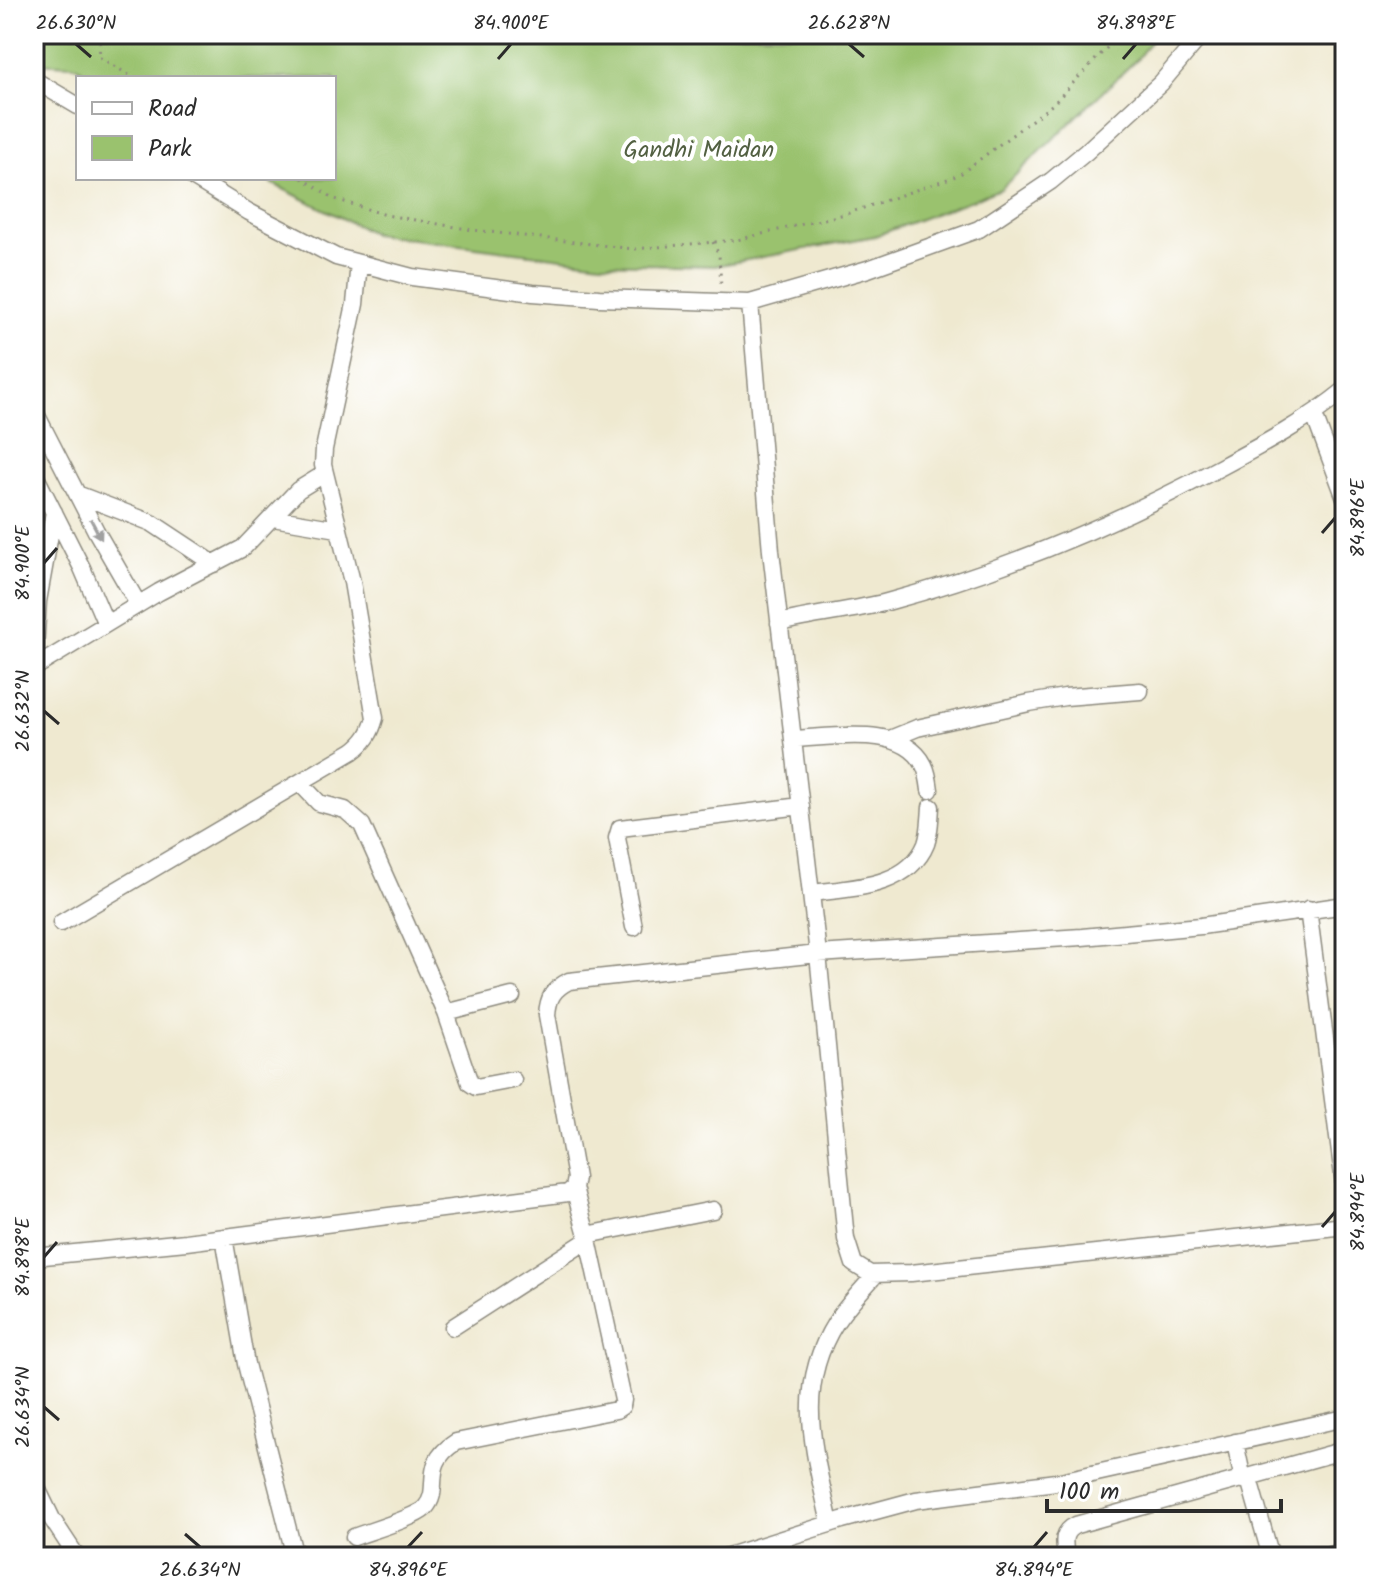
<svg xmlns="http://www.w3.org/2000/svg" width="1379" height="1591" viewBox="0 0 1379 1591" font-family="Kalam,sans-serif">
<rect width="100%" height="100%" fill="#fff"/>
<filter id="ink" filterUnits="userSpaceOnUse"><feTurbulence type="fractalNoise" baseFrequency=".0125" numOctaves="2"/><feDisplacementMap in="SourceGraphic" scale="16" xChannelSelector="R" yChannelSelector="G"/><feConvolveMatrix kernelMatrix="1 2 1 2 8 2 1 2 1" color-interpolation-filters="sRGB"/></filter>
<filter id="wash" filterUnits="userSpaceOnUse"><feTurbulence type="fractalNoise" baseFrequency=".006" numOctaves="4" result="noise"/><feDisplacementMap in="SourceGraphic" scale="32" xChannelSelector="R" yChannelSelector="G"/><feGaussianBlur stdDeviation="1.8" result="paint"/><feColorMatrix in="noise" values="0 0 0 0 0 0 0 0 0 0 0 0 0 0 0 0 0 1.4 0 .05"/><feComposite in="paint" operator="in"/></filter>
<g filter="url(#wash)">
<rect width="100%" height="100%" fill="#efe9d0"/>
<path fill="#9ac26e" stroke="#62764c" stroke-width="2" d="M34 34H1156L1137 59 1001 189 875 236 715 266 601 263 374 234 261 178H334V78H97L73 65 34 63Z"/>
</g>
<g filter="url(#ink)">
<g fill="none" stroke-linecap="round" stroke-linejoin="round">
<g stroke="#8d8a7e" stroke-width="19">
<path id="minor" d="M34 80 78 106
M194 178 249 212 336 257 412 277 533 293 599 298 750 303 868 269 979 229 1051 181 1086 152 1161 83 1202 34
M750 303 771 551 818 954 846 1239 854 1264 870 1274 911 1273 1345 1226
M34 410 96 531 138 604
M1314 415 1345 498
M34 473 82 568 106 624
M77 494 152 523 214 564
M273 518 338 529
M779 623C815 614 852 611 887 602 1003 571 1115 524 1221 467 1264 444 1307 421 1345 390
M34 667 38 601 54 512
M34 668 159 592 243 548 298 490 324 474
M793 739C831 738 903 723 924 765 928 773 929 782 930 790
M890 739 917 728 1029 703 1065 697 1140 691
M300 783 319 803 345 810 362 825 446 1013 470 1083 476 1087 513 1080
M812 893C850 888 908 888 926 844 930 833 930 819 931 807
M1308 909 1345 1191
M61 923 353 751C365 742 371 733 375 718L352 582 323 465 324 449 355 304 359 263
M634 927 617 838 620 828 801 806
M446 1013 512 996
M587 1235 713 1210
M224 1237 246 1364 295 1557
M34 1257 186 1242 568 1193 574 1188 576 1178 547 1015C548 998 553 989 569 981L818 954 1082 937 1201 926 1345 905
M453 1327 588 1240
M1235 1442 1243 1480
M1249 1479 1271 1557
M34 1482 52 1519 77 1557
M830 1524C815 1452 793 1390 836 1322 847 1305 862 1290 875 1275
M354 1537C370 1531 415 1518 425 1508 443 1489 419 1465 456 1442L616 1410 622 1406 623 1400 587 1235 574 1188
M725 1557 842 1520 916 1500 1056 1482 1345 1418
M1066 1557C1064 1543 1061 1532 1076 1525L1345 1450
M1323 1557 1345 1551"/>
</g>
<path stroke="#8d8a7e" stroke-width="3" stroke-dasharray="2 6" stroke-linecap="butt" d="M101 34 99 57 134 78
M302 178 335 199 386 215 473 230 634 249 737 240 849 213 959 175 1053 104 1120 34
M713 242 719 255 721 285"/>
<use href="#minor" stroke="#fff" stroke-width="16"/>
</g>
<defs><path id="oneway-solid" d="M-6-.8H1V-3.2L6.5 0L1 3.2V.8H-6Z" transform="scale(2)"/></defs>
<use fill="#a0a0a0" href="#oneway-solid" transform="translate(96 529) rotate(62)"/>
</g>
<path fill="none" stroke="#2b2b2b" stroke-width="3" d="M76 44 91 57M849 44 864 57M498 59 511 44M1123 59 1136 44M1322 533 1335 518M44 563 57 548M44 711 59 724M1322 1227 1335 1212M44 1257 57 1242M44 1407 59 1420M185 1534 200 1547M408 1547 422 1532M1034 1547 1047 1532"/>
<g text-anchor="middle" stroke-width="8" stroke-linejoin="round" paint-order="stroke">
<g font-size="24" fill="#526042" stroke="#fff">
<text x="699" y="157">Gandhi Maidan</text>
</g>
</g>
<rect width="1379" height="1591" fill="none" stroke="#fff" stroke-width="88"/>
<rect x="76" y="76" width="260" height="104" fill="#ffffff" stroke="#aaaaaa" stroke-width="2"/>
<rect x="92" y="102" width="40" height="12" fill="#ffffff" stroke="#aaaaaa" stroke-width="2"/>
<text x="148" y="116" font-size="24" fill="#2b2b2b">Road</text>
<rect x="92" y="136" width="40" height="24" fill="#9ac26e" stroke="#aaaaaa" stroke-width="2"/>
<text x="148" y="156" font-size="24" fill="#2b2b2b">Park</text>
<path d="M1047 1499v12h234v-12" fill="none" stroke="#2b2b2b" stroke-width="4"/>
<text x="1059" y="1499" font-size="24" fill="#2b2b2b" stroke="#ffffff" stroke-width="6" paint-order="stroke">100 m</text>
<rect x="44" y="44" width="1291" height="1503" fill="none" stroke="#2b2b2b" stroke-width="3"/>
<g font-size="20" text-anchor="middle" fill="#2b2b2b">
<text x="76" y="29">26.630°N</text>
<text x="511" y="29">84.900°E</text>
<text x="849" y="29">26.628°N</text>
<text x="1136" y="29">84.898°E</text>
<text transform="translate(1357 518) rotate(-90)" y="7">84.896°E</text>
<text transform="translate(22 563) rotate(-90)" y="7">84.900°E</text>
<text transform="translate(22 711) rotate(-90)" y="7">26.632°N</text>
<text transform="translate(1357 1212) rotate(-90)" y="7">84.894°E</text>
<text transform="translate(22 1257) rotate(-90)" y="7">84.898°E</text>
<text transform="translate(22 1407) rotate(-90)" y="7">26.634°N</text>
<text x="200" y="1576">26.634°N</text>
<text x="408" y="1576">84.896°E</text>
<text x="1034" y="1576">84.894°E</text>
</g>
</svg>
